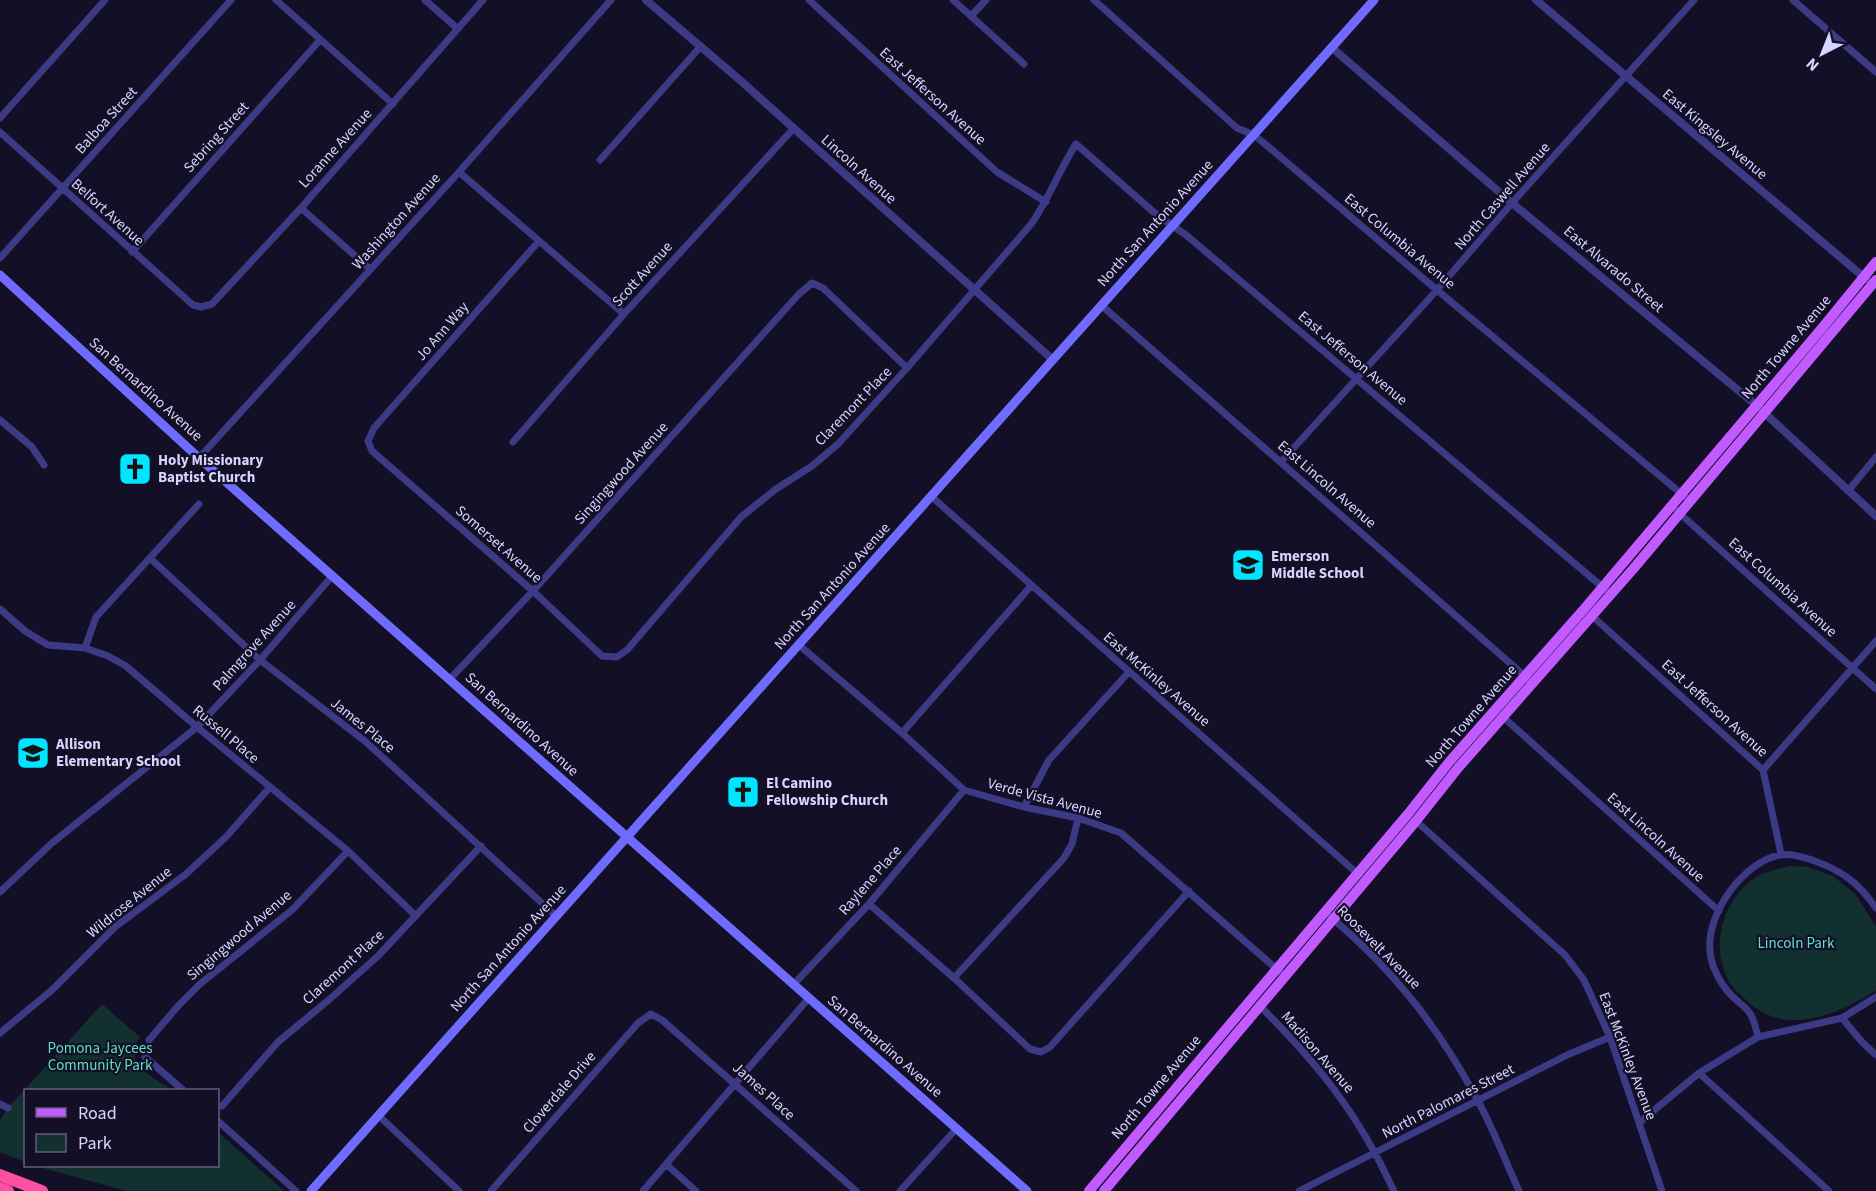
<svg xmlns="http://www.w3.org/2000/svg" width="1876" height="1191" viewBox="0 0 1876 1191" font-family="'Source Sans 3',sans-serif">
<rect width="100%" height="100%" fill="#130f26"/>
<path fill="#12302f" d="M1791 866 1808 867 1833 876 1855 894 1876 926V990C1852 1005 1825 1020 1795 1020 1776 1021 1761 1013 1746 1000 1741 995 1734 989 1730 983 1709 949 1722 899 1756 877 1767 871 1778 869 1791 866Z
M102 1004 140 1037C121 1066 152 1074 171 1090H26L25 1162 0 1152V1120L8 1108Z
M218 1132 284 1191H126L36 1166H218Z"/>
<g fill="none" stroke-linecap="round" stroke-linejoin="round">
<path stroke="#3d3a85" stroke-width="7" d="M276 0 393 104
M425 0 458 29
M809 0 997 172 1046 202
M953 0 1024 64
M1094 0 1237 128 1254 135 1271 149 1437 290 1690 501
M1793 0 1876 72
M971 16 986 0
M0 118 105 0
M0 132 193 305 201 307 212 304 301 208 483 0
M600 160 701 46
M459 172 624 314
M301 208 370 269
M539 241 374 428 368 441 372 451 533 591 602 656 617 657 627 650 741 517 776 489 812 466 838 444 907 368 1032 223C1049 198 1060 169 1076 144L1157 215 1186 235 1606 590
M132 252 320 40
M0 258 231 0
M1101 305 1527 678
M0 420 32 447 44 465
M513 442 624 314 794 128
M199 458 459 172 611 0
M1281 462 1437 290 1512 203 1694 0
M1848 491 1876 457
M932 497 1359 875
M1677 511 1876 689
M151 559 260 660 366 742 556 916
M0 609 25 631 48 645 85 648 108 656 126 666 197 727 348 851 416 916
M1591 615 1763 770 1781 854
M799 645 902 733 964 790 1024 807 1078 818 1121 833 1280 972
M85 648 96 617 199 504
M449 680 533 591 798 295 812 283 823 288 907 368
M1502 716 1719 911
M902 733 1031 586
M1763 770 1876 641
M1024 807 1049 760 1128 673
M1416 821 1565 955 1584 980 1610 1037 1662 1191
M0 892 52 843 197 727 260 660 333 575
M869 904 954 978 1030 1049 1041 1052 1050 1047 1189 891
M1331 917C1394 971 1437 1025 1477 1099 1493 1128 1505 1160 1519 1191
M954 978 1064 858 1072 844 1078 818
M793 985 869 904 964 790
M1259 1005C1319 1065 1358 1113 1394 1191
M1842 1018 1862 1042 1876 1055
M0 1033 52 990 115 927 186 874 226 837 270 787
M1758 1037C1756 1030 1755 1022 1751 1015 1747 1008 1738 1002 1732 996 1721 985 1711 967 1710 951 1706 914 1743 862 1780 855 1790 853 1803 857 1812 860 1841 870 1858 882 1876 908
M149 1040 178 1006 200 984 292 910 348 851
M145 1057 183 1090
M1699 1073 1829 1191
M0 1104 8 1108
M222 1106 278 1042 331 998 378 956 481 846
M379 1116 459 1191
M218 1121 296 1191
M1640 1122 1699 1073 1758 1037 1842 1018 1876 997
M666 1164 696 1191
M491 1191 638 1023 651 1014 662 1020 856 1191
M643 1191 808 999
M900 1191 957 1128
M1299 1191 1567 1055 1610 1037"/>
<path stroke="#3d3a85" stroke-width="8" d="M646 0 741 81 1053 360
M1536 0 1866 279
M1331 47 1512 203 1756 405 1876 516"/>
<path stroke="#6f6bff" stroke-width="9" d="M0 275 199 458 1027 1191
M311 1191 1374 0"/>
<path stroke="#c25bff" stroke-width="10" d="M1089 1191 1408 814 1450 761 1585 608 1823 327 1876 262
M1104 1191 1416 821 1458 768 1634 568 1876 280"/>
<path stroke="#ff4fa3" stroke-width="12" d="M0 1175 42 1191
M0 1188 8 1191"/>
</g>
<defs>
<g id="church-square" transform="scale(1.725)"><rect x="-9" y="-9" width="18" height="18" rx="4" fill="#00e5ff" stroke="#130f26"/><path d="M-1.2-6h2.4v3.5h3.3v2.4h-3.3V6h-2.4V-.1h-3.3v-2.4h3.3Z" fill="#111"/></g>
<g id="school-square" transform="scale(1.725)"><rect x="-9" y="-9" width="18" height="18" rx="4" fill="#00e5ff" stroke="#130f26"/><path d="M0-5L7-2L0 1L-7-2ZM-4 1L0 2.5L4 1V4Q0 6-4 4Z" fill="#111"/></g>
</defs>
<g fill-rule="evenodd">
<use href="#church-square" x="135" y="469"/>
<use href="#school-square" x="1248" y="565"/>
<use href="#school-square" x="33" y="753"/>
<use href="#church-square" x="743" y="792"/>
</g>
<g text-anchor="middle" stroke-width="4.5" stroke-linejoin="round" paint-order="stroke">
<g font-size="15" fill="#d9d4ff" stroke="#130f26">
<text transform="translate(933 96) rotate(42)" y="5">East Jefferson Avenue</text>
<text transform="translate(106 120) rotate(-48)" y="5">Balboa Street</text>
<text transform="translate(1715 134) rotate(40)" y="5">East Kingsley Avenue</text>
<text transform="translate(216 137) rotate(-48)" y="5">Sebring Street</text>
<text transform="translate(335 148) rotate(-48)" y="5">Loranne Avenue</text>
<text transform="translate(859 169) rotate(42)" y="5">Lincoln Avenue</text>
<text transform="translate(1502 196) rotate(-49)" y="5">North Caswell Avenue</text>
<text transform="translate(108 212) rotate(42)" y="5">Belfort Avenue</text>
<text transform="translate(396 221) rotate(-48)" y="5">Washington Avenue</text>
<text transform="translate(1155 223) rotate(-48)" y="5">North San Antonio Avenue</text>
<text transform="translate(1400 241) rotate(40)" y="5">East Columbia Avenue</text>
<text transform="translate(1614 269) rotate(40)" y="5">East Alvarado Street</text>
<text transform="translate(642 274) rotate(-48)" y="5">Scott Avenue</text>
<text transform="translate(442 331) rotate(-49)" y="5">Jo Ann Way</text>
<text transform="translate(1786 347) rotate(-50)" y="5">North Towne Avenue</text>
<text transform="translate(1353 358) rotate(40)" y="5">East Jefferson Avenue</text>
<text transform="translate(146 389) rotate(42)" y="5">San Bernardino Avenue</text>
<text transform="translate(853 406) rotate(-46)" y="5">Claremont Place</text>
<text transform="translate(621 473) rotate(-48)" y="5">Singingwood Avenue</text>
<text transform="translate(1327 484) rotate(41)" y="5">East Lincoln Avenue</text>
<text transform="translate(499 544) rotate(41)" y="5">Somerset Avenue</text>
<text transform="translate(832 586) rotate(-48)" y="5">North San Antonio Avenue</text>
<text transform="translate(1783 587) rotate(42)" y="5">East Columbia Avenue</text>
<text transform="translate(254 645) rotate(-48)" y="5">Palmgrove Avenue</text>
<text transform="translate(1157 679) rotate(41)" y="5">East McKinley Avenue</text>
<text transform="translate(1715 708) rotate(42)" y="5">East Jefferson Avenue</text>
<text transform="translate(1471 716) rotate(-49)" y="5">North Towne Avenue</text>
<text transform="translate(522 724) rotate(42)" y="5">San Bernardino Avenue</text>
<text transform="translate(363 725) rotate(39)" y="5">James Place</text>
<text transform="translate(226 734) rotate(40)" y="5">Russell Place</text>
<text transform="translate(1045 798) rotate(15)" y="5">Verde Vista Avenue</text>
<text transform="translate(1656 837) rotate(42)" y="5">East Lincoln Avenue</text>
<text transform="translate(870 880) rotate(-49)" y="5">Raylene Place</text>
<text transform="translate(129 902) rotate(-39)" y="5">Wildrose Avenue</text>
<text transform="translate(239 935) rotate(-40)" y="5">Singingwood Avenue</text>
<text transform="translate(1379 947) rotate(45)" y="5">Roosevelt Avenue</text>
<text transform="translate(508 948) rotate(-48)" y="5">North San Antonio Avenue</text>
<text transform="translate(343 967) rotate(-42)" y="5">Claremont Place</text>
<text transform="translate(885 1046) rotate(41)" y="5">San Bernardino Avenue</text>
<text transform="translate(1318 1052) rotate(49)" y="5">Madison Avenue</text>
<text transform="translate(1628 1056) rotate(69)" y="5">East McKinley Avenue</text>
<text transform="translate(1156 1087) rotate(-50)" y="5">North Towne Avenue</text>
<text transform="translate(764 1091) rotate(42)" y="5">James Place</text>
<text transform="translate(559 1092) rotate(-49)" y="5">Cloverdale Drive</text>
<text transform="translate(1448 1101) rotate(-27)" y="5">North Palomares Street</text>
</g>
<g font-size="15" font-weight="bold" fill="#d9d4ff" stroke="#130f26" text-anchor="start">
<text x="158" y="465">Holy Missionary<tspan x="158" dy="17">Baptist Church</tspan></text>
<text x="1271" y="561">Emerson<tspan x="1271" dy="17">Middle School</tspan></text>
<text x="56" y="749">Allison<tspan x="56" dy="17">Elementary School</tspan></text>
<text x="766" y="788">El Camino<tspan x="766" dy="17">Fellowship Church</tspan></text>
</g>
<g font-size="15" fill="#5fe0c0" stroke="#130f26">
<text x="1796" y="948">Lincoln Park</text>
<text x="100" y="1053">Pomona Jaycees<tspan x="100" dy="17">Community Park</tspan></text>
</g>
</g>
<rect x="24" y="1089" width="195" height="78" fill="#130f26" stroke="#625e7d" stroke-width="1.5"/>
<rect x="36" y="1108" width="30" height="9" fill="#c25bff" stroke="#625e7d" stroke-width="1.5"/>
<text x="78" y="1119" font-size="18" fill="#d9d4ff">Road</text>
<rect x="36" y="1134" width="30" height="18" fill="#12302f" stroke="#625e7d" stroke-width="1.5"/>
<text x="78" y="1149" font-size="18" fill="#d9d4ff">Park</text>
<g transform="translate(1822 54) rotate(222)" stroke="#130f26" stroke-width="4.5" paint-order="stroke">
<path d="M0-4.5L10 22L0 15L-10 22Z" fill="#d9d4ff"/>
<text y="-9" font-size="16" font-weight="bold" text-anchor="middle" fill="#d9d4ff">N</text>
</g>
</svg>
